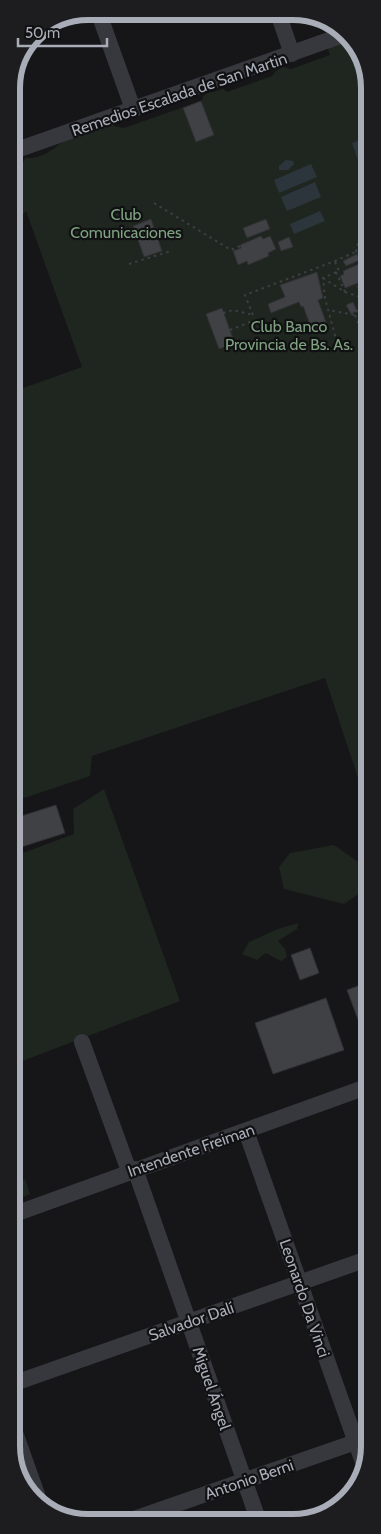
<svg xmlns="http://www.w3.org/2000/svg" width="381" height="1534" viewBox="0 0 381 1534" font-family="Cabin,sans-serif">
<rect width="100%" height="100%" fill="#161618"/>
<path fill="#1e261f" d="M331 35 350 37 369 78V791L363 793 325 678 92 756 90 776 12 802V392L82 367 26 211 22 216 11 222V187L16 183 11 169 22 165 25 158C48 159 55 145 74 134 84 128 96 123 106 118L114 126 124 128 201 101 205 94 223 89 227 92 272 76 276 71 283 67 291 69 330 55 328 49Z
M104 789 180 1001 12 1065V857L74 834 73 809Z
M334 845 364 866 366 889 344 904 284 889 279 867 290 853Z
M298 923 297 929 278 941 285 949 287 957 281 961 266 953 257 960 242 954 249 942 278 929Z
M25 1179 30 1194 12 1202V1184Z"/>
<path fill="#2c353c" d="M362 139 369 159V175L364 177 352 143Z
M286 160 293 161 294 164 288 170H279V166Z
M311 164 317 177 279 193 274 180Z
M315 182 321 197 287 211 281 197Z
M320 211 325 221 294 234 290 224Z"/>
<path fill="#404145" stroke="#303034" d="M201 101 214 135 196 142 183 108Z
M368 122 369 129 364 130 362 124Z
M151 219 162 251 144 257 133 226Z
M266 219 270 229 247 238 243 228Z
M261 236 263 239 270 236 276 249 268 253 269 256 248 265 247 261 238 265 233 251 241 248 240 245Z
M289 237 293 247 281 251 278 242Z
M369 248V281L357 253Z
M357 254 360 260 346 266 343 261Z
M361 263 369 281 359 285 358 283 345 288 340 276 344 274 343 271Z
M317 272 323 298 318 300 327 325 312 330 303 306 301 307 299 302 271 313 268 304 285 297 280 285Z
M369 281V306L367 307 357 286Z
M353 302 357 311 351 314 346 305Z
M222 308 235 344 219 349 206 314Z
M56 805 65 833 12 850V819Z
M310 948 319 973 300 980 291 955Z
M369 982V1040L366 1041 347 990Z
M326 998 344 1050 273 1074 255 1023Z"/>
<g fill="none" stroke-linecap="round" stroke-linejoin="round">
<path stroke="#3d3f44" stroke-width="2" stroke-dasharray="2.5 4" stroke-linecap="butt" d="M154 203 231 250 240 246
M369 207 362 214 360 219 369 231
M356 252 362 225
M335 262 339 271 323 278 325 298 336 339
M129 264 171 251
M336 272 345 292
M323 278 345 292 363 298 355 315 328 310
M223 313 233 310 253 315
M355 315 361 330
M230 330 255 320 245 295 335 261 369 246"/>
<path stroke="#37383d" stroke-width="16" d="M98 11 133 109
M278 13 292 54
M11 152 346 34
M82 1042 129 1171
M246 1131 364 1465
M135 1169 259 1522
M12 1215 369 1086
M12 1384 370 1258
M12 1424 40 1503
M128 1521 370 1437"/>
</g>
<g text-anchor="middle" stroke-width="4.5" stroke-linejoin="round" paint-order="stroke">
<g font-size="16" fill="#a8adb8" stroke="#111113">
<text transform="translate(179 94) rotate(-19)" y="6">Remedios Escalada de San Martin</text>
<text transform="translate(191 1150) rotate(-19)" y="6">Intendente Freiman</text>
<text transform="translate(305 1298) rotate(71)" y="6">Leonardo Da Vinci</text>
<text transform="translate(191 1321) rotate(-19)" y="6">Salvador Dalí</text>
<text transform="translate(212 1388) rotate(71)" y="6">Miguel Ángel</text>
<text transform="translate(249 1479) rotate(-19)" y="6">Antonio Berni</text>
</g>
<g font-size="16" fill="#7fa381" stroke="#111113">
<text x="126" y="220">Club<tspan x="126" dy="18">Comunicaciones</tspan></text>
<text x="289" y="332">Club Banco<tspan x="289" dy="18">Provincia de Bs. As.</tspan></text>
</g>
</g>
<path d="M0 0H381V1534H0ZM88 20H293A68 68 0 0 1 361 88V1446A68 68 0 0 1 293 1514H88A68 68 0 0 1 20 1446V88A68 68 0 0 1 88 20Z" fill="#1d1d20" fill-rule="evenodd"/>
<path fill="none" stroke="#a8adb8" stroke-width="6" d="M88 20H293A68 68 0 0 1 361 88V1446A68 68 0 0 1 293 1514H88A68 68 0 0 1 20 1446V88A68 68 0 0 1 88 20Z"/>
<path d="M18 38v8h89v-8" fill="none" stroke="#a8adb8" stroke-width="2.5"/>
<text x="25" y="38" font-size="15" fill="#a8adb8" stroke="#111113" stroke-width="4" paint-order="stroke">50 m</text>
</svg>
